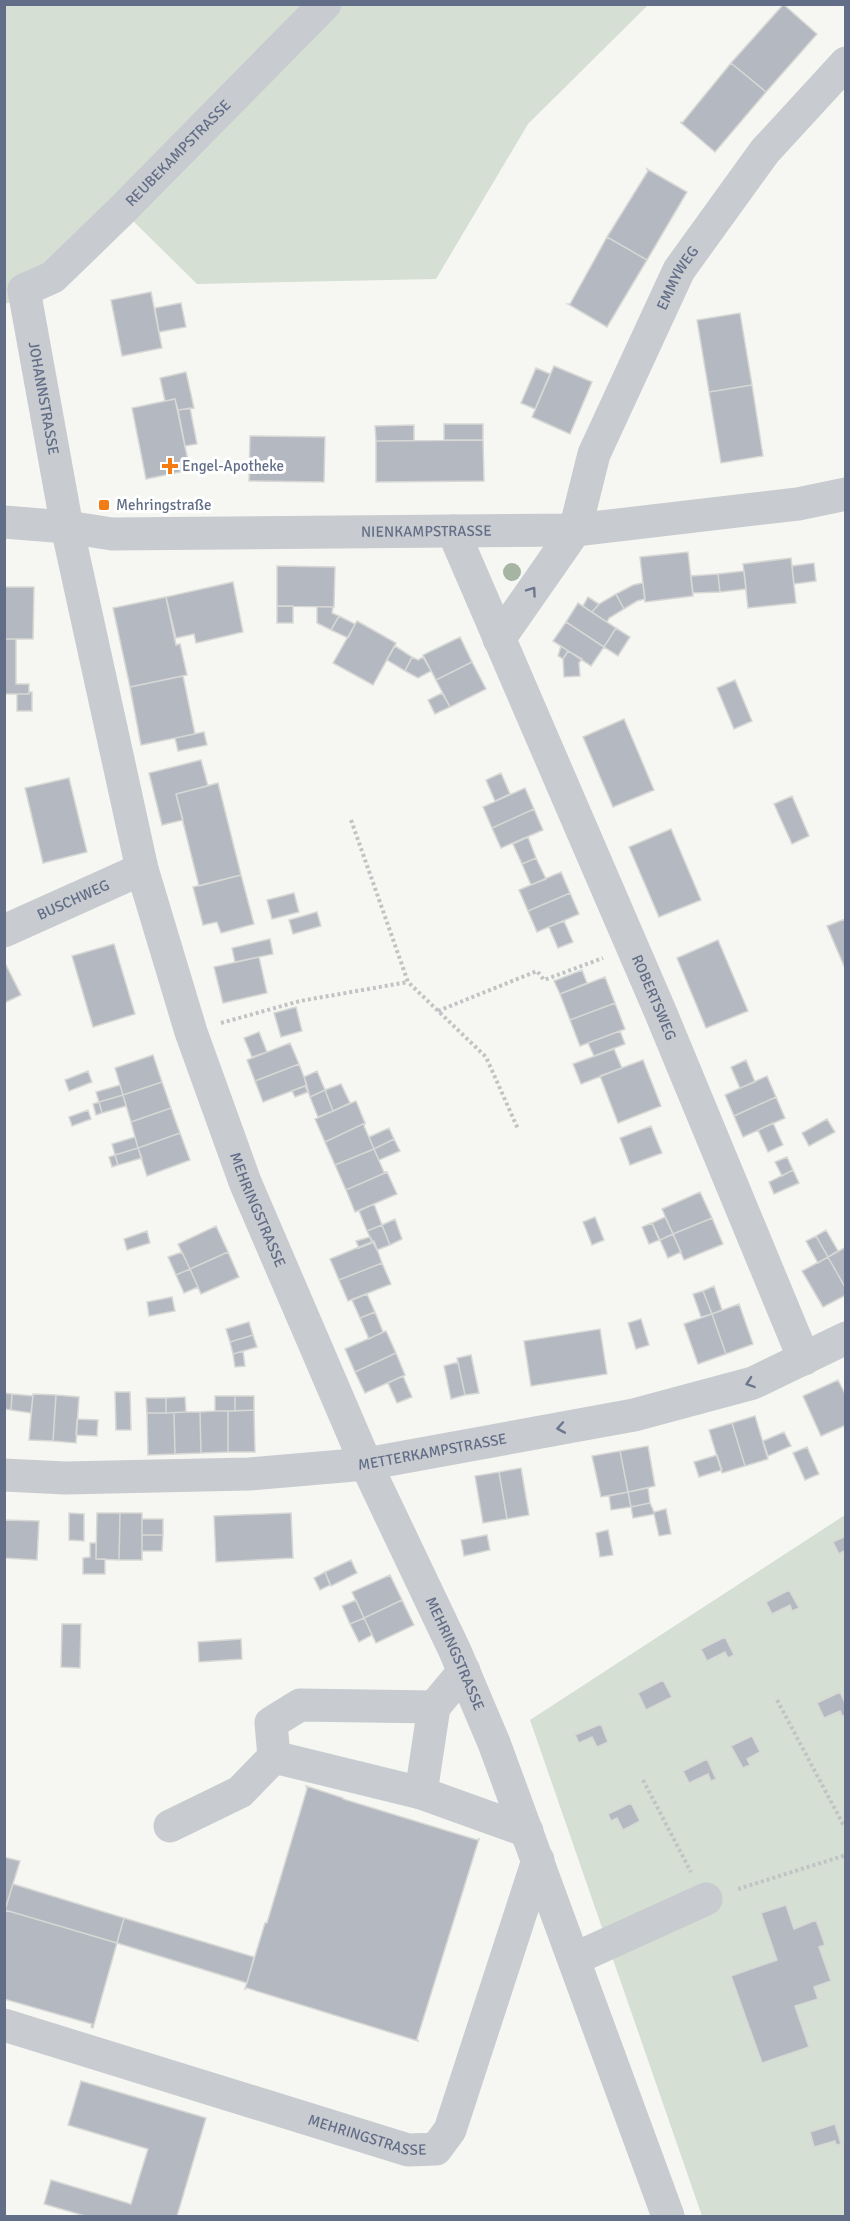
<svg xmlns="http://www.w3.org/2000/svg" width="850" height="2221" viewBox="0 0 850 2221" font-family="Signika,sans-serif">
<rect width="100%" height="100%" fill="#f6f7f2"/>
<path fill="#d5dfd3" d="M4 5H648L528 124 436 279 197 284 127 215 61 285 5 304Z
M845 1515V2216H702L530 1720Z"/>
<path fill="#b4b9c1" stroke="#d7d8d5" stroke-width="1.5" d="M781 4H783L817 34 766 92 731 63 783 5Z
M731 63 766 92 715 152 680 122 682 123Z
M647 169 687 192 647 260 607 237 648 171Z
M607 237 647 260 607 327 568 304H570Z
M151 292 162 348 122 356 111 300Z
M181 303 186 327 159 332 155 308Z
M740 313 752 385 709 392 697 320Z
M554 366 592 382 570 434 532 417Z
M536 368 550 374 535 409 521 403Z
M186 372 194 408 178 410 175 399 165 401 160 378Z
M752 385 763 456 721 463 709 392Z
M175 399 190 470 146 479 132 408Z
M190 408 197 444 185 446 178 410Z
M444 424H483V440H444Z
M414 425V441H376L375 426Z
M250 436 325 437 324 482 249 481Z
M483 440 484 481 376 482V441Z
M688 552 693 596 645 602 640 557Z
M791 558 796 603 748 608 743 564Z
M814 563 816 581 794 584 792 566Z
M277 566 335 567 334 607 277 606Z
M744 571 746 589 720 592 718 574Z
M718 574 720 592 693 593 691 576Z
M233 582 243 632 196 643 194 634 176 638 166 597Z
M643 583 645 599 637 601 624 609 616 594 633 585Z
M4 587H34L33 639H4Z
M616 594 624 609 609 618 607 622 592 612 599 604Z
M166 597 176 645 180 644 187 675 130 687 113 608Z
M588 597 599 604 592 612 583 606Z
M578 603 616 628 604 647 566 622Z
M277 606H293V623H277Z
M317 607H333L332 613 339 616 331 630 317 623Z
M339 616 355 624 348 638 331 630Z
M357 621 396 643 373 685 333 663Z
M566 622 604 647 591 666 553 641Z
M616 628 630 637 618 656 604 647Z
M460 637 472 662 436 680 423 655Z
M4 639H16V684H29V694H4Z
M395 646 412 657 405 671 387 660Z
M561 646 568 651 563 659 558 656Z
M568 651 582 659 579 663 580 676 564 677 563 659Z
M412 657 418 660 423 657 431 671 418 678 405 671Z
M472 662 486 689 450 707 436 680Z
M183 676 195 734 141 745 130 687Z
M735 680 752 721 734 729 717 688Z
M29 692H32V711H17V694H29Z
M442 693 450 707 435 714 428 700Z
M624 719 654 790 613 807 583 737Z
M204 732 207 745 178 751 175 738Z
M201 760 208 786 176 794 183 820 162 825 149 773Z
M501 773 510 794 495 801 486 780Z
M69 778 87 852 43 863 25 788Z
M218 783 241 875 199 886 176 794Z
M525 788 534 809 492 828 483 807Z
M792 796 809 836 792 844 774 804Z
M534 809 543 830 501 848 492 828Z
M671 829 701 900 659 917 629 847Z
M528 837 536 858 522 864 513 844Z
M536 858 546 879 531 885 522 864Z
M561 872 570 893 528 911 519 890Z
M241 875 254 924 221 933 217 922 203 925 193 887Z
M294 893 299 912 272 919 267 900Z
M570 893 579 914 537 932 528 911Z
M317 912 321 926 293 934 289 920Z
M845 919 846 965 844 966 827 926Z
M564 921 573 942 558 948 549 927Z
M270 939 273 954 235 962 232 948Z
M718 940 748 1011 706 1028 677 958Z
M114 944 135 1014 93 1027 72 956Z
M259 957 267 993 223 1003 214 967Z
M4 961 21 995 4 1003Z
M582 970 587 983 560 994 554 981Z
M605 977 615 1003 570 1020 560 994Z
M615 1003 625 1029 580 1046 570 1020Z
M296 1007 302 1031 281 1037 274 1013Z
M620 1031 625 1044 594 1056 588 1043Z
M259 1032 267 1052 252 1057 244 1038Z
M290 1043 299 1064 255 1081 247 1060Z
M614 1049 622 1068 581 1084 573 1064Z
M153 1055 162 1082 123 1095 115 1068Z
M643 1060 661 1106 618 1123 600 1076Z
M746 1060 755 1082 740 1088 731 1067Z
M299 1064 307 1085 263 1102 255 1081Z
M88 1071 92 1082 69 1091 65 1080Z
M317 1071 325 1090 310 1097 304 1077Z
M767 1076 776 1097 734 1116 725 1095Z
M162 1082 171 1108 131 1122 123 1095Z
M341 1084 350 1103 333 1111 325 1090Z
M120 1085 123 1095 99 1102 96 1092Z
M305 1086 308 1092 295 1097 292 1091Z
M325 1090 333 1111 318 1117 310 1097Z
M123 1095 126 1106 102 1113 99 1102Z
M776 1097 785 1118 743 1137 734 1116Z
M356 1101 365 1123 325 1142 315 1119Z
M99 1102 102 1113 96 1115 93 1104Z
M171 1108 180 1133 138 1148 131 1122Z
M88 1110 91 1119 72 1126 69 1117Z
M827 1119 835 1132 809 1146 802 1133Z
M365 1123 364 1126 374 1149 335 1165 325 1142Z
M773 1123 783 1145 768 1152 758 1130Z
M651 1126 662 1153 630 1165 620 1138Z
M389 1128 394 1139 374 1149 369 1137Z
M180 1133 190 1160 147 1176 138 1148Z
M135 1137 138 1148 115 1155 112 1144Z
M394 1139 400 1151 379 1160 374 1149Z
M138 1148 142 1158 118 1165 115 1155Z
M374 1149 384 1172H387L346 1190 335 1165Z
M115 1155 118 1165 112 1167 109 1157Z
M787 1157 793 1170 782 1176 775 1162Z
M793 1170 799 1183 774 1194 769 1182Z
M387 1172 397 1194 355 1212 346 1190Z
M700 1192 712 1218 673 1234 662 1209Z
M374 1204 382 1225 367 1231 359 1211Z
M595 1217 604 1240 592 1245 583 1222Z
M665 1217 673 1234 660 1240 652 1223Z
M712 1218 723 1244 684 1260 673 1234Z
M395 1219 402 1239 390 1245 382 1225Z
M652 1223 659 1240 649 1244 642 1227Z
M382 1225 390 1245 377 1250 367 1231Z
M216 1226 228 1252 190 1269 178 1244Z
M826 1230 838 1251 828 1257 816 1236Z
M147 1231 150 1243 127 1250 124 1239Z
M673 1234 681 1252 668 1258 660 1240Z
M816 1236 828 1257 818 1263 806 1241Z
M370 1237 372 1243 359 1248 356 1241Z
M374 1241 382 1263 339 1280 330 1259Z
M846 1247V1289L828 1257Z
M182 1252 190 1269 176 1275 168 1257Z
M228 1252 239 1277 201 1294 190 1269Z
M828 1257 846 1289V1295L823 1307 802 1271Z
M382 1263 391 1284 348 1301 339 1280Z
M190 1269 198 1287 184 1293 176 1275Z
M714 1286 722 1310 712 1314 703 1291Z
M703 1291 712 1314 701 1317 693 1294Z
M367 1294 375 1312 360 1318 352 1300Z
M172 1297 175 1311 149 1316 147 1302Z
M739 1304 753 1344 726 1354 712 1314Z
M375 1312 383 1332 369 1339 360 1318Z
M712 1314 726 1354 698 1364 684 1324Z
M641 1319 649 1345 636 1349 628 1323Z
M249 1322 253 1335 230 1342 226 1329Z
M600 1329 607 1374 531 1386 524 1341Z
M386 1331 396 1353 355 1372 345 1349Z
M253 1335 257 1347 233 1354 230 1342Z
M243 1351 245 1366 235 1367 233 1354Z
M396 1353 405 1375 365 1393 355 1372Z
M471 1355 479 1393 465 1395 457 1358Z
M458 1362 465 1395 451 1399 444 1366Z
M403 1376 412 1397 397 1403 388 1383Z
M838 1380 846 1396V1425L821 1436 803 1396Z
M115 1392H130L131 1430H116Z
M4 1393 12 1394 11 1410 4 1409Z
M12 1394 33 1396 31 1413 11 1410Z
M33 1394 56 1395 53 1441 29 1440Z
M56 1395 79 1397 76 1443 53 1441Z
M215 1396H235V1411H215Z
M235 1396H254V1410L235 1411Z
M185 1397 186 1412 166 1413V1398Z
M146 1398H166V1413H147Z
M254 1410 255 1452H228V1411Z
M215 1411H228V1452L201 1453 200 1412Z
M186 1412H200L201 1453 175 1454 174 1413H166Z
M147 1413H174L175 1454 148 1455Z
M755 1416 768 1459 745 1466 732 1423Z
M77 1419 98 1420 97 1436 76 1435Z
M732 1423 745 1466 722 1473 709 1430Z
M784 1432 791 1446 768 1456 763 1441Z
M648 1446 655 1486 628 1492 620 1451Z
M807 1447 819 1474 805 1480 793 1453Z
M620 1451 628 1492 601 1497 592 1456Z
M717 1455 722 1470 699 1477 694 1462Z
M521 1468 529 1515 507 1519 499 1472Z
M499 1472 507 1519 483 1523 475 1476Z
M648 1488 650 1503 631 1507 628 1492Z
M628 1492 631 1507 611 1510 609 1496Z
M650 1503 654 1512 666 1509 671 1534 659 1536 654 1514 633 1518 631 1507Z
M69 1513 84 1514V1541L69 1540Z
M97 1513H120L119 1560 96 1559Z
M120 1513H142V1560H119Z
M291 1513 293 1558 216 1562 214 1516Z
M142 1519H163V1535H142Z
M4 1520 39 1521 37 1560 4 1558Z
M608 1530 613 1555 600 1557 596 1533Z
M142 1535H163L162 1551H142Z
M487 1535 490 1550 464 1556 461 1540Z
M846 1536V1550L839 1554 833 1542Z
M90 1543H96V1559H105V1574H83V1558L90 1557Z
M351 1560 357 1573 331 1586 325 1572Z
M325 1572 330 1585 320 1590 314 1578Z
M390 1575 402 1600 364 1618 352 1592Z
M789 1590 799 1608 792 1611 790 1605 772 1614 766 1602Z
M356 1600 364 1618 350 1624 342 1606Z
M402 1600 414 1625 376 1643 364 1618Z
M364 1618 372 1635 359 1642 350 1624Z
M62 1624H81L80 1668 61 1667Z
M725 1637 734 1655 728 1658 725 1652 707 1661 701 1649Z
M241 1639 242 1659 199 1662 198 1642Z
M663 1680 672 1697 646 1710 638 1693Z
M840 1692 846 1705V1715L842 1716 840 1711 824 1718 817 1703Z
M601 1724 608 1742 597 1747 592 1737 579 1743 575 1735Z
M752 1736 760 1752 747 1759 750 1765 743 1768 731 1746Z
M707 1759 716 1779 711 1781 708 1774 689 1783 683 1771Z
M306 1786 343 1798V1799L477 1840 479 1839 417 2039 418 2041 247 1988 245 1989 265 1923H267L307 1789Z
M631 1803 640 1821 623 1830 617 1818 611 1821 608 1814Z
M4 1857 20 1861 5 1910H4Z
M13 1884 124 1918 117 1943 5 1910Z
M786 1905 794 1929 816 1920 825 1945 819 1947 831 1981 814 1987 818 1999 795 2006 809 2047 762 2063 731 1976 777 1960 761 1913Z
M5 1910 117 1943 93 2028 91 2027 92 2024 4 1999Z
M124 1918 254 1957 247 1983 117 1943Z
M81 2081 206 2118 177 2216H85L44 2204 51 2180 131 2204 148 2149 68 2125Z
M835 2124 841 2144 836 2145 835 2141 814 2147 810 2132Z"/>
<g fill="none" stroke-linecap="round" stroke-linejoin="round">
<path stroke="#c1c3c5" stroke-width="4" stroke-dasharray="3 3" stroke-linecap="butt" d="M351 820 408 982 486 1057 518 1129
M438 1011 537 971 544 980 603 958
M221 1023 300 1001 408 982
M777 1700 844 1826
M643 1780 691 1872
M738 1889 846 1855"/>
<g stroke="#c8cbcf" stroke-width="33">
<path id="s1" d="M24 290 67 527 142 869 191 1032 245 1182 366 1464 455 1651 494 1743 668 2216"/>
<path id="s2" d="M24 290 53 277 122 210 325 4"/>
<path id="s3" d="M4 522 67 527 112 534 575 530 798 504 846 494"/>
<path id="s4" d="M453 531 660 1011 804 1359"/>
<path id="s5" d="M499 639 575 530 594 454 679 270 765 151 846 63"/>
<path id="s6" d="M4 931 142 869"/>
<path id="s7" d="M4 1475 65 1478 249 1474 366 1464 634 1415 753 1383 846 1338"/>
<path d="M274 1757 271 1723 300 1705 434 1707"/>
<path d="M421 1793 527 1831"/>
<path d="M170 1826 240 1792 274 1757 421 1793 434 1707 464 1671"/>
<path d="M574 1959 706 1899"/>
<path id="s8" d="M4 2025 408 2150 436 2149 450 2130 538 1860"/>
</g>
</g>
<circle fill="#a5b4a3" cx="512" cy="572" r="9"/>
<defs><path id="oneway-chevron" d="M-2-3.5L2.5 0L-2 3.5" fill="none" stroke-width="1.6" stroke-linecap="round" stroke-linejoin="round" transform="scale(1.5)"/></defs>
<g stroke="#6c778e">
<use href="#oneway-chevron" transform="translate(532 591) rotate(-55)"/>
<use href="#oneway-chevron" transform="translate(750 1383) rotate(161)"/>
<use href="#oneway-chevron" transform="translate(561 1428) rotate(170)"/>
</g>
<g fill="#f47c15" stroke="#fff" stroke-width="2">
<path d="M167 457h6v6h6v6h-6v6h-6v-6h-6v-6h6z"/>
<rect x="98" y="499" width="12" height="12" rx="3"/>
</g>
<g text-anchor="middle" stroke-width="6" stroke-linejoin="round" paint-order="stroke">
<g font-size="15" fill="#626e87" stroke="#fff">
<text dy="5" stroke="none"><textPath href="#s2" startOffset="208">REUBEKAMPSTRASSE</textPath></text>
<text dy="5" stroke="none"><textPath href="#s5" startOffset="406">EMMYWEG</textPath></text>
<text dy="5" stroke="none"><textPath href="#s1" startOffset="110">JOHANNSTRASSE</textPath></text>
<text dy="5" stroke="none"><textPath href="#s3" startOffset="423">NIENKAMPSTRASSE</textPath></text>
<text dy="5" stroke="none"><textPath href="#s6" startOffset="76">BUSCHWEG</textPath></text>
<text dy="5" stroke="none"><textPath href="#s4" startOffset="508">ROBERTSWEG</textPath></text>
<text dy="5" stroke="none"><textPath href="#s1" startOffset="951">MEHRINGSTRASSE</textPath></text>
<text dy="5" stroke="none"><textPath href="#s7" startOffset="430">METTERKAMPSTRASSE</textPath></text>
<text dy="5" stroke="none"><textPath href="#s1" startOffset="1437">MEHRINGSTRASSE</textPath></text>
<text dy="5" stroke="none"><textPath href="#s8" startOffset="380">MEHRINGSTRASSE</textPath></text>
</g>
<g font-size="15" fill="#626e87" stroke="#fff" text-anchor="start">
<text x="182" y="471">Engel-Apotheke</text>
<text x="116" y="510">Mehringstraße</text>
</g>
</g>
<rect width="850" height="2221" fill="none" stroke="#626e87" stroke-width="12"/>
</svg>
